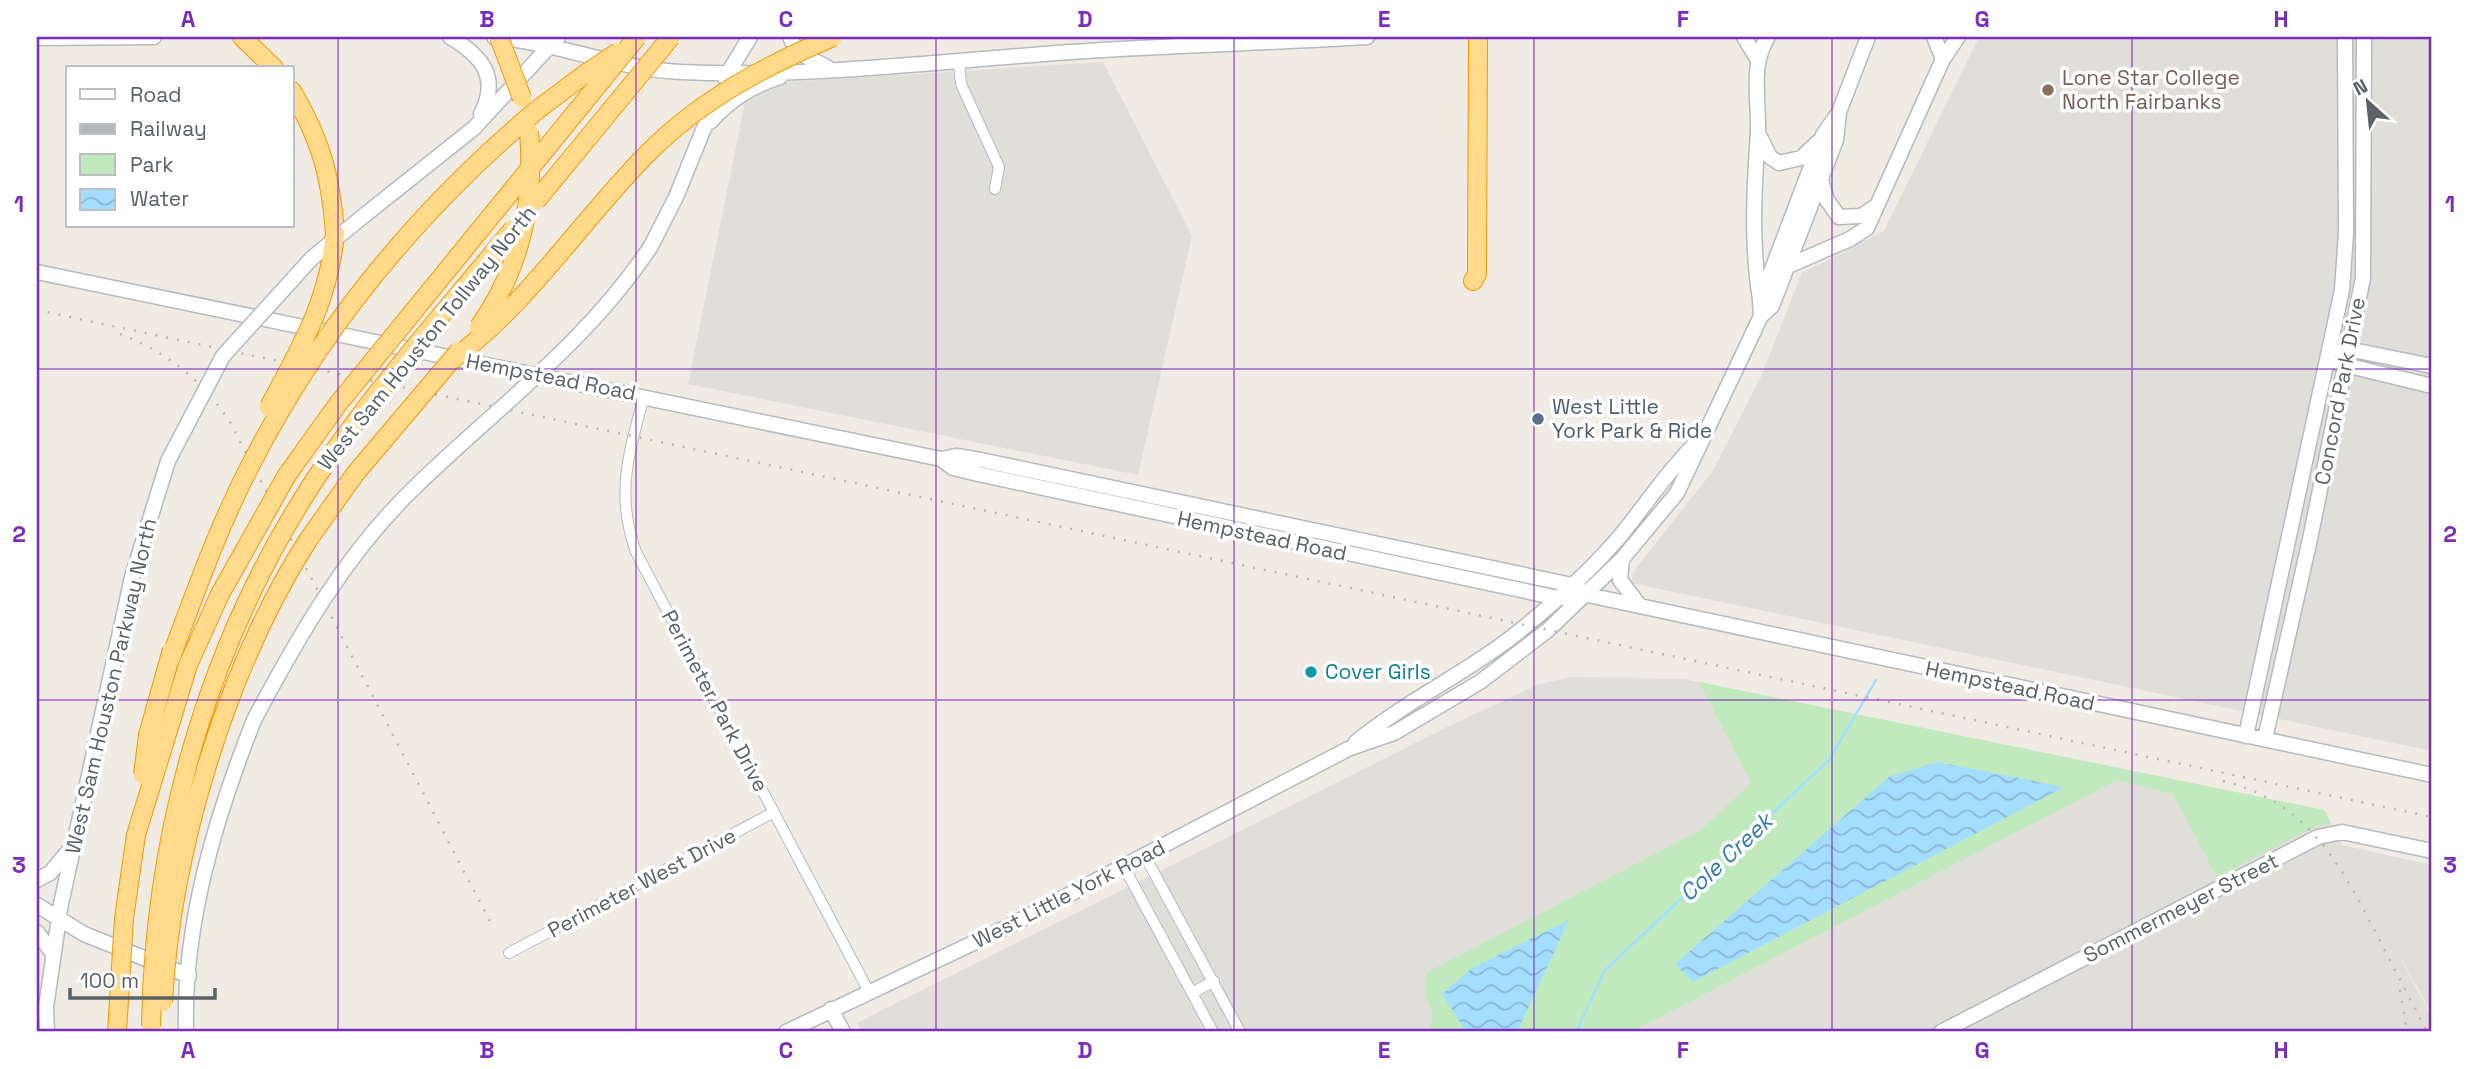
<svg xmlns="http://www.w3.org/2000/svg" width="2469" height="1069" viewBox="0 0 2469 1069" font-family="'Space Grotesk',sans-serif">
<defs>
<pattern id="water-waves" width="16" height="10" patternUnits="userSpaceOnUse" patternTransform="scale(1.75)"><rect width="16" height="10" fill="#a4deff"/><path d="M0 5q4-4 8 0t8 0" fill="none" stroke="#89b7d2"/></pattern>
</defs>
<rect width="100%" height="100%" fill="#f0ece4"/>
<path fill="#e0ded8" d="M1979 37H2432V751L1631 583 1633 572 1712 472 1760 379 1802 273 1884 231Z
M1103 62 1192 236 1138 475 688 384 746 97 772 83Z
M1571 677 1684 679 2324 810 2342 845 2432 865V1014L2392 941 2432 1018V1032H861L857 1023 1453 724 1540 684Z"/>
<path fill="#c0eabd" d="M1699 682 2324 810 2331 823 2317 826 2217 877 2173 794 2117 780 1631 1032H1427C1439 1010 1429 1012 1425 992 1424 986 1426 979 1426 973L1701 830 1751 783Z"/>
<path fill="url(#water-waves)" d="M1938 762 2064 787 1693 982 1675 964 1890 776Z
M1569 920 1517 1032H1466L1442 994 1472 968Z"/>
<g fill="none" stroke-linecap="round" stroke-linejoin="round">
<path stroke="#a4deff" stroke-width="2.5" d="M1576 1032 1605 970 1829 760 1876 680"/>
<g stroke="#b6babf" stroke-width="12">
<path id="street" d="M959 63 961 84 999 167 995 189
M644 396C629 453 615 494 636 552L868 990
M1145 856 1240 1032
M1124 867 1213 1032
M509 953 774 812
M1192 993 1214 981"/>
</g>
<g stroke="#b5babf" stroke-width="17">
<path id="secondary" d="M450 37C482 56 500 77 481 114
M494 37C558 43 617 69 681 72 811 78 941 61 1071 52 1169 45 1268 43 1367 37
M790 37 797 52 827 67
M1744 37 1758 60
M1934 37 1943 59
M37 38 154 37
M725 78 750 37
M710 122C730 100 751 86 780 77
M1758 133 1770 157 1779 163 1801 158 1818 142
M1821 180 1827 200 1839 217 1861 216 1876 206
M366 214 474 128 558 37
M651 246 676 197 717 96
M1788 266 1850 239 1867 228 1943 59 1958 37
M37 272 941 459 956 456 981 460 1572 585 1588 595 2432 775
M1760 299C1751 244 1754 188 1758 132 1759 101 1750 64 1768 37
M1761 316 1760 301 1823 135 1839 112 1868 37
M2341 351 2348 349 2432 366
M2337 363 2432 386
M941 459 953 468 978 474 1558 598 1588 595
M1622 559 1620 580 1640 606
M2246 736 2342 290 2346 233 2345 37
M2265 739 2310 539 2363 278 2364 37
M1356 742C1410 698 1475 669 1528 624 1561 597 1594 567 1621 535 1647 503 1666 473 1695 444
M37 880 50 873 71 848
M37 905 84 934 189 976
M37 932 53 954
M831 1009 843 1032
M47 1032 46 1007 61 904 132 577
M186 1032C183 924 215 819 254 720
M786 1032 1009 926 1348 749 1394 733 1480 682 1548 630 1622 559 1677 493 1761 316 1772 306 1836 140 1839 112
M1941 1032 2318 837 2342 832 2432 851"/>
</g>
<g stroke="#f39700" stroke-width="20">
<path id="highway" d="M242 37 274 68
M292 91C321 140 331 177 335 233
M537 110 585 74
M1473 281 1477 274 1478 37
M308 540 355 474"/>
</g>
<use href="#street" stroke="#fff" stroke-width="10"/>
<use href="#secondary" stroke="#fff" stroke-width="14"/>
<use href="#highway" stroke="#ffda8b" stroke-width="18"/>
<path stroke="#b5b6b7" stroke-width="2.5" stroke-dasharray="2 9" stroke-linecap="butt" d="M37 310 2432 817
M120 334C167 352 202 380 230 422L494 929
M2223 781C2310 802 2343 869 2380 941 2396 972 2412 1002 2427 1032
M2400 990 2407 1032"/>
<g stroke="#b5babf" stroke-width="17" stroke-linecap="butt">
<path id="secondary-bridge" d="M132 577 168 461 223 356 312 258 366 214
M254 720C298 637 345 555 413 489 495 409 588 342 651 246"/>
</g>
<g stroke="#f39700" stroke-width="20" stroke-linecap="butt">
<path id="highway-bridge" d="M499 37 522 98
M585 74 618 52
M536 201 671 37
M479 327C520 269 535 202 529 132
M452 360C529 303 582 219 649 152 702 99 765 66 833 37
M269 407C301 347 329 301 335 233
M355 474 459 351
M170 660C194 596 217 530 249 468 320 328 417 211 537 110
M143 775 148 735 172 650
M163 1002C171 851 227 667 308 540
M151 1026C154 825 213 627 328 460 384 379 451 305 513 229
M117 1032 124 918 136 835 188 665 220 594 287 475 338 404 637 37"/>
</g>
<use href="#secondary-bridge" stroke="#fff" stroke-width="14"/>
<use href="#highway-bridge" stroke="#ffda8b" stroke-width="18"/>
</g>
<path fill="none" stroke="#7b2cbf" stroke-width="2" stroke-opacity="0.55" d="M338 37V1032M636 37V1032M936 37V1032M1234 37V1032M1534 37V1032M1832 37V1032M2132 37V1032M37 369H2432M37 700H2432"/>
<circle fill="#8d6e63" stroke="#fff" stroke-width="2.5" cx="2048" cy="90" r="7"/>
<circle fill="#5c6f8a" stroke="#fff" stroke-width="2.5" cx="1538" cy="419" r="7"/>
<circle fill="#0f9aa8" stroke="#fff" stroke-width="2.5" cx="1311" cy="672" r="7"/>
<g text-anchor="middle" stroke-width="7" stroke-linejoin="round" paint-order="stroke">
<g font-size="21" fill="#785e54" stroke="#fff" text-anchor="start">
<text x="2062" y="85">Lone Star College<tspan x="2062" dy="24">North Fairbanks</tspan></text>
</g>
<g font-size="21" fill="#5b6166" stroke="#fff">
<text transform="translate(427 338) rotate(-51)" y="7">West Sam Houston Tollway North</text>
<text transform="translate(551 377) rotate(11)" y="7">Hempstead Road</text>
<text transform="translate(2340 391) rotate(-79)" y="7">Concord Park Drive</text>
<text transform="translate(1262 536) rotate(12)" y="7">Hempstead Road</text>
<text transform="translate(111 686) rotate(-77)" y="7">West Sam Houston Parkway North</text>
<text transform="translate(2010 686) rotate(12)" y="7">Hempstead Road</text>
<text transform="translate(715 701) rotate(62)" y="7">Perimeter Park Drive</text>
<text transform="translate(642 883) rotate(-28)" y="7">Perimeter West Drive</text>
<text transform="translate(1069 894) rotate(-27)" y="7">West Little York Road</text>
<text transform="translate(2181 908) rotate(-27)" y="7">Sommermeyer Street</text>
</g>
<g font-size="21" fill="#4e5e75" stroke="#fff" text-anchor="start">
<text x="1552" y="414">West Little<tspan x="1552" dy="24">York Park &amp; Ride</tspan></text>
</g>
<g font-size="21" fill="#0d838f" stroke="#fff" text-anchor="start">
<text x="1325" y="679">Cover Girls</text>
</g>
<g font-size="23" font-style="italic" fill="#347ab3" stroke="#fff">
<text transform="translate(1726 857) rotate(-43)" y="8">Cole Creek</text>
</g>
</g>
<rect width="2469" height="1069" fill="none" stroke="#ffffff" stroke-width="77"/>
<rect x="66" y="66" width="228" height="161" fill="#ffffff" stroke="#bdc0c2" stroke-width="2"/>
<rect x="80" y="89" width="35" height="10" fill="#ffffff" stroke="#bdc0c2" stroke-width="2"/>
<text x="130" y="102" font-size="21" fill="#5b6166">Road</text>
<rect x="80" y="124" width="35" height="10" fill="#b5b6b7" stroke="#bdc0c2" stroke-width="2"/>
<text x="130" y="136" font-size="21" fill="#5b6166">Railway</text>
<rect x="80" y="154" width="35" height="21" fill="#c0eabd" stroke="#bdc0c2" stroke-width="2"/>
<text x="130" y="172" font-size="21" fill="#5b6166">Park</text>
<rect x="80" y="189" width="35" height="21" fill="url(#water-waves)" stroke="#bdc0c2" stroke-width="2"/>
<text x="130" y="206" font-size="21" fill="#5b6166">Water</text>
<g transform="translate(2368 102) rotate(333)" stroke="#ffffff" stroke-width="5" paint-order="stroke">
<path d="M0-5L12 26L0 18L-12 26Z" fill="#5b6166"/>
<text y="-10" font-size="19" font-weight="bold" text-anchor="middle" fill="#5b6166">N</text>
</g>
<path d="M70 988v10h145v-10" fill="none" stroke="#5b6166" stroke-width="3.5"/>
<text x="80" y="988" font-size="21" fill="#5b6166" stroke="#ffffff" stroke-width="5" paint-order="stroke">100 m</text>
<rect x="38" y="38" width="2392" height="992" fill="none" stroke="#7b2cbf" stroke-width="2.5"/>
<g font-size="23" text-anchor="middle" font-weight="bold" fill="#7b2cbf">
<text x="188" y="27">A</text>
<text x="487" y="27">B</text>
<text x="786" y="27">C</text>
<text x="1085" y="27">D</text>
<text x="1384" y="27">E</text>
<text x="1683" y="27">F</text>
<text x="1982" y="27">G</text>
<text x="2281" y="27">H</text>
<text x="19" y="212">1</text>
<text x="2450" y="212">1</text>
<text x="19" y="542">2</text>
<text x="2450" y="542">2</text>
<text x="19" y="873">3</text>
<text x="2450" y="873">3</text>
<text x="188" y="1058">A</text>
<text x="487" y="1058">B</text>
<text x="786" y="1058">C</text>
<text x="1085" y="1058">D</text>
<text x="1384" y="1058">E</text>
<text x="1683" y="1058">F</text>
<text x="1982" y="1058">G</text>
<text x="2281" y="1058">H</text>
</g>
</svg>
